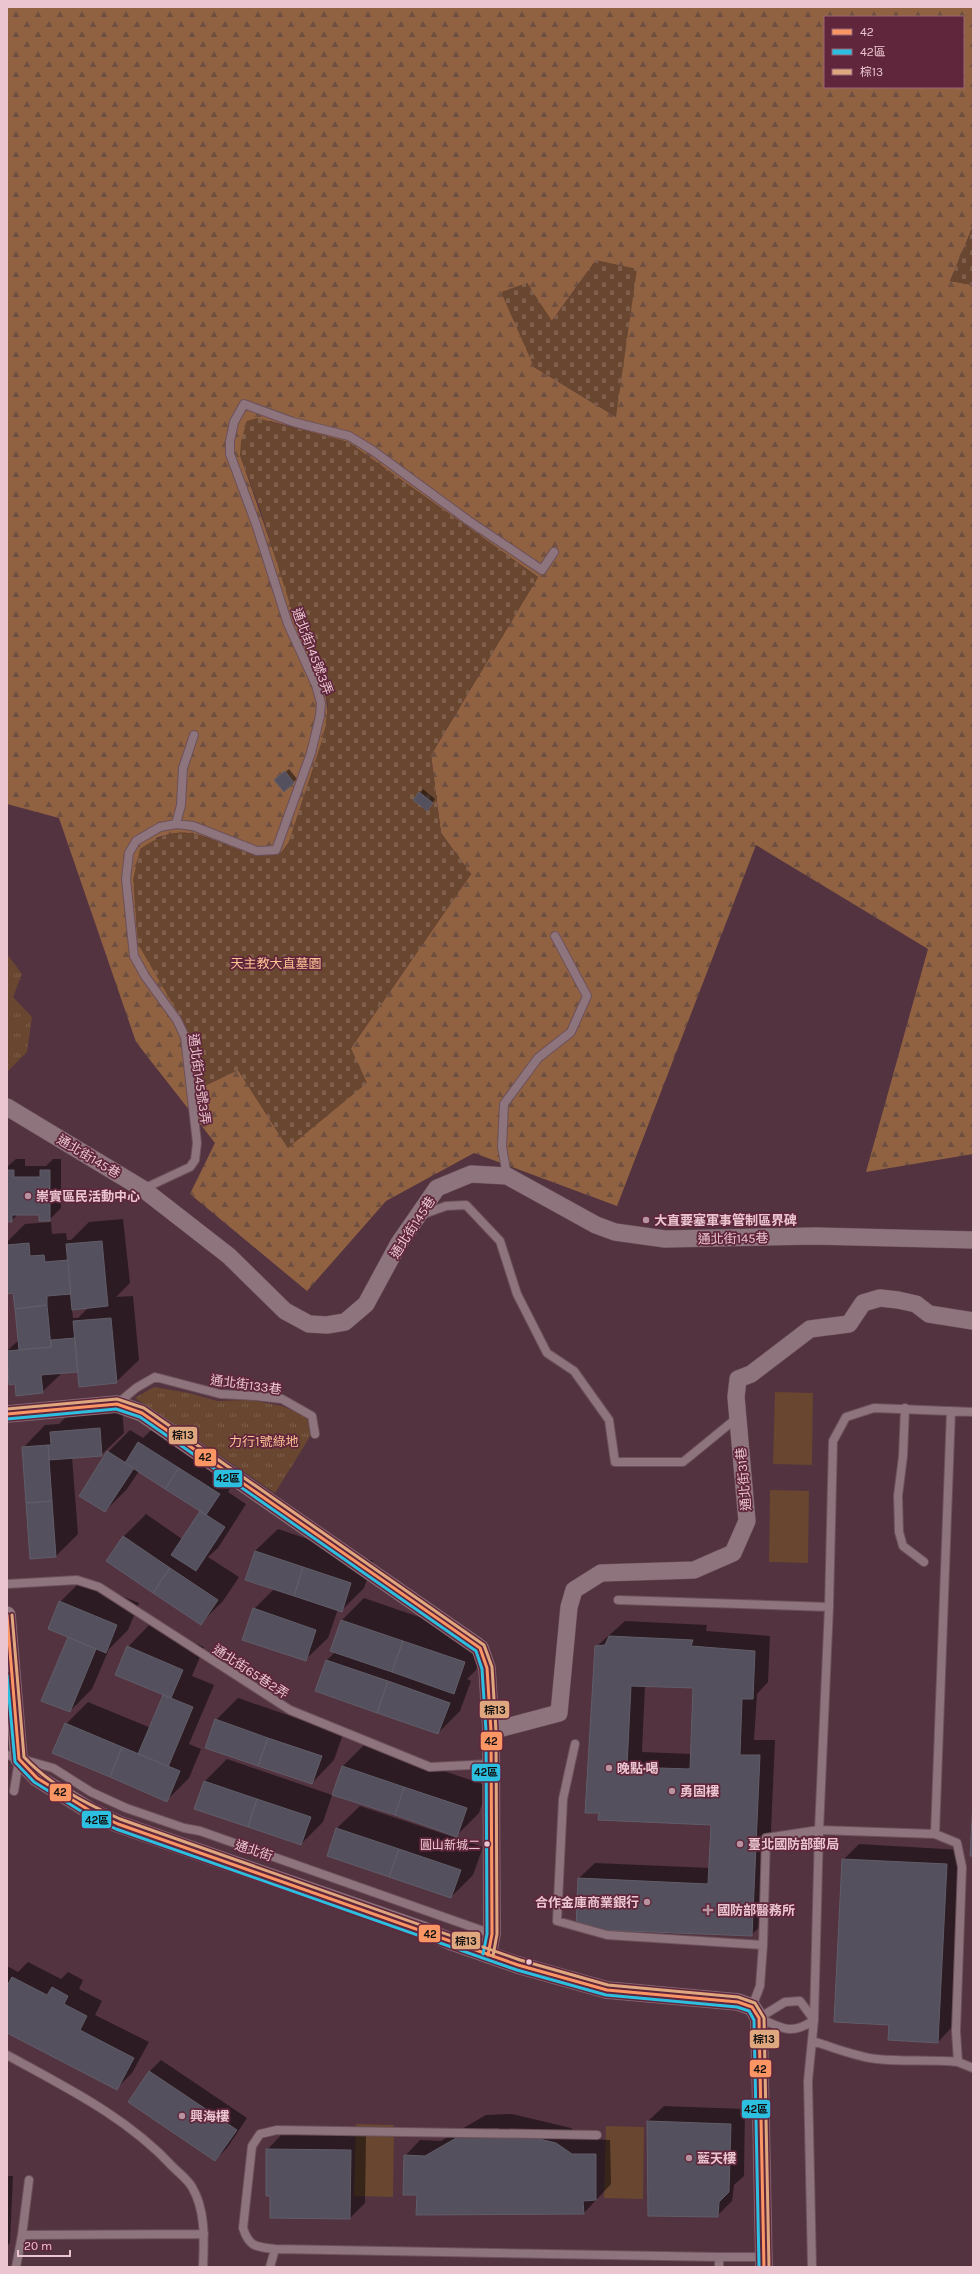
<svg xmlns="http://www.w3.org/2000/svg" width="980" height="2274" viewBox="0 0 980 2274" font-family="Karla,'Noto Sans TC',sans-serif">
<defs>
<pattern id="forest-firs" width="22" height="20" patternUnits="userSpaceOnUse"><rect width="22" height="20" fill="#916241"/><path d="M5 1l3.5 6h-7zM16 11l3.5 6h-7z" fill="#6f5040"/></pattern>
<pattern id="cemetery-stones" width="16" height="16" patternUnits="userSpaceOnUse"><rect width="16" height="16" fill="#69462f"/><path d="M2 7V4a2 2 0 0 1 4 0v3zM10 15v-3a2 2 0 0 1 4 0v3z" fill="#7f5f4c"/></pattern>
<pattern id="park-tufts" width="24" height="20" patternUnits="userSpaceOnUse"><rect width="24" height="20" fill="#69462f"/><path d="M3 7l-1-3M5 7V3M7 7l1-3M15 17l-1-3M17 17v-4M19 17l1-3" fill="none" stroke="#7f5f4c"/></pattern>
</defs>
<rect width="100%" height="100%" fill="#533340"/>
<path fill="url(#forest-firs)" fill-rule="evenodd" d="M7 7H973V226L950 281 973 285V1154L866 1172 928 949 756 845 617 1206 474 1153 386 1201 307 1291 190 1194 215 1143 136 1042 59 818 7 804ZM825 17H963V87H825ZM596 260 616 417 534 367 527 283 551 322ZM270 421 348 442 538 577 431 755 441 833 471 874 351 1048 288 1148 238 1070 198 1089 191 1036 183 1022 156 838C194 824 209 841 244 851 255 854 270 853 281 853L289 842 324 735 328 715 325 691 313 666 240 455Z"/>
<path fill="url(#cemetery-stones)" d="M973 226V285L950 281Z
M596 260 637 269 616 417 534 367 501 292 527 283 552 321Z
M257 418 348 442 538 577 431 755 441 833 471 874 351 1048 367 1083 288 1148 238 1070 198 1089 191 1036 138 944 133 880 140 849C186 818 198 838 244 851 255 854 270 853 281 853L289 842 324 735 328 706 325 691 292 611 260 509 240 455 241 441 247 421Z"/>
<path fill="url(#park-tufts)" d="M7 954 22 974 13 997 32 1017 27 1052 7 1072Z
M154 1387 189 1393 217 1401 250 1400 282 1406 307 1417 311 1435 275 1493 135 1398Z"/>
<path fill="#69462f" d="M775 1392 813 1393 812 1465 773 1464Z
M770 1490 809 1491 808 1563 769 1562Z
M356 2124 394 2125 393 2197 354 2196Z
M606 2126 644 2127 643 2199 604 2198Z"/>
<path fill="#0007" fill-rule="evenodd" d="M289 769 297 779 284 790 279 777Z
M423 789 435 799 430 806 420 793Z
M16 1159H25V1166H46L53 1159H61V1208L49 1220 40 1214H18L11 1221H7V1167Z
M123 1219 130 1283 116 1297 133 1296 139 1360 116 1382 79 1370 63 1372 42 1392 16 1383 7 1351 19 1340 14 1292 7 1293V1242L25 1224 51 1222 52 1234 66 1233 67 1240H71L89 1222ZM89 1307 78 1318H73L72 1309Z
M122 1407 124 1433 101 1455 72 1457 78 1534 56 1556 23 1448 45 1425 59 1424 73 1410Z
M161 1421 241 1472 228 1492 246 1504 218 1548 208 1557 239 1577 223 1601 200 1624 123 1537 146 1514 182 1539 201 1510 139 1471 127 1489 105 1511 108 1452 130 1430 143 1438Z
M278 1529 373 1561 364 1588 342 1610 338 1609 328 1638 305 1660 254 1609 275 1588 255 1551Z
M82 1580 139 1603 128 1630 109 1649 92 1689 70 1711 69 1637 60 1602Z
M364 1598 486 1640 476 1670 467 1679 471 1681 460 1711 438 1733 327 1660 335 1652 331 1650 342 1620Z
M625 1621 707 1625 706 1631 770 1636 768 1682 757 1694 754 1740H775L767 1920 751 1935 579 1878 595 1863 710 1868 712 1824 599 1819 596 1647ZM645 1685 694 1687 691 1754 642 1752Z
M150 1624 204 1647 192 1676 214 1685 189 1744 201 1749 189 1778 167 1800 66 1724 88 1702 151 1728 165 1694 128 1647Z
M238 1698 343 1734 334 1760 312 1783 216 1720Z
M365 1744 488 1786 479 1813 457 1835 343 1766Z
M227 1759 332 1795 323 1822 301 1844 205 1781Z
M360 1806 483 1847 473 1875 451 1897 328 1855 337 1828Z
M859 1844 962 1850 953 2026 938 2042 890 2024 843 1860Z
M28 1962 61 1979 68 1972 83 1980 79 1989 102 2001 95 2015 149 2042 132 2073 117 2088 7 2031V1966L18 1972Z
M161 2060 247 2118 227 2148 215 2160 129 2102 150 2071Z
M664 2106 745 2109 744 2176 734 2185 732 2201 717 2216 648 2121Z
M512 2114 571 2128 587 2139 610 2140 611 2184 584 2213 418 2194 405 2156 420 2140 441 2141 486 2115Z
M282 2134 366 2135 365 2203 350 2218 271 2195 267 2150Z
M7 2176H13L10 2243 7 2246Z"/>
<path fill="#54505d" stroke="#605d69" fill-rule="evenodd" d="M285 771 294 783 284 792 274 780Z
M419 792 433 803 427 811 413 800Z
M7 1170H14V1177H40V1170H50V1221H39V1215H12V1222H7Z
M102 1241 108 1306 72 1310 66 1244Z
M29 1243 30 1256 44 1255 45 1262 68 1260 71 1294 47 1296V1305L15 1309 13 1293 7 1294V1245Z
M47 1305 51 1347 19 1350 15 1309Z
M111 1318 117 1383 79 1387 73 1321Z
M75 1338 78 1372 41 1375 43 1393 16 1396 15 1384 9 1385 7 1351 51 1347V1340Z
M100 1428 102 1456 49 1460 48 1445H51L50 1432Z
M138 1442 179 1468 165 1489 125 1463Z
M48 1445 52 1501 26 1503 22 1447Z
M107 1451 134 1468 105 1512 79 1496Z
M179 1468 220 1494 206 1515 165 1489Z
M52 1501 56 1557 30 1559 26 1503Z
M200 1511 225 1527 196 1571 171 1555Z
M123 1536 170 1568 153 1593 106 1561Z
M255 1551 303 1567 294 1596 245 1580Z
M303 1567 351 1583 342 1612 294 1596Z
M170 1568 218 1600 201 1625 153 1593Z
M59 1601 117 1625 106 1653 48 1629Z
M253 1608 316 1630 306 1661 242 1640Z
M341 1620 403 1641 392 1672 330 1651Z
M609 1636 693 1640 691 1646 755 1651 753 1699H742L740 1755H760L752 1936 576 1929 578 1878 708 1884 711 1825 598 1820 599 1813H585L595 1646 605 1645ZM631 1686 693 1688 690 1769 627 1767Z
M68 1637 96 1649 70 1712 41 1701Z
M403 1641 465 1662 454 1694 392 1672Z
M127 1646 183 1670 171 1698 115 1675Z
M326 1660 388 1681 377 1713 315 1691Z
M388 1681 450 1703 438 1734 377 1713Z
M163 1695 193 1707 168 1767 138 1754Z
M215 1719 268 1738 258 1766 205 1748Z
M65 1723 122 1747 110 1777 52 1753Z
M268 1738 322 1756 312 1784 258 1766Z
M122 1747 180 1771 167 1802 110 1777Z
M342 1766 404 1787 395 1815 332 1795Z
M204 1781 257 1799 248 1827 194 1809Z
M404 1787 467 1808 457 1837 395 1815Z
M257 1799 311 1817 301 1845 248 1827Z
M973 1802V1856H970Z
M336 1828 399 1849 389 1877 327 1856Z
M399 1849 461 1870 451 1898 389 1877Z
M842 1859 947 1864 938 2043 888 2040 889 2025 834 2022Z
M12 1977 47 1995 52 1987 68 1996 64 2004 87 2016 80 2030 134 2058 117 2090 7 2033V1986Z
M149 2071 237 2130 215 2161 128 2102Z
M647 2121 731 2124 729 2192 719 2202 718 2217 648 2216Z
M497 2129 556 2143 572 2154H596V2200L583 2201 584 2214 416 2215 417 2195H403L404 2155 425 2156 470 2130Z
M266 2149 351 2150 350 2219 270 2218V2196H266Z"/>
<g fill="none" stroke-linecap="round" stroke-linejoin="round">
<g stroke="#6c505a" stroke-width="10">
<path id="service" d="M176 824 181 805 183 768 194 735
M507 1176 502 1147 504 1104 538 1058 571 1032 587 996 555 936
M143 1189 190 1167 195 1160 197 1143 185 1037 177 1020 145 976 134 956 126 879 129 853 136 841 160 827 176 824 193 826 257 851 276 850 311 753 320 716 321 703 316 685 288 624 256 524 230 454V441L234 422 244 404 293 422 349 436 372 450 469 521 542 570 554 552
M421 1215 446 1206 466 1205 500 1241 517 1294 547 1353 574 1371 609 1420 615 1462H683L738 1417
M117 1404 136 1388 155 1377 220 1394 256 1396 282 1399 312 1416 315 1434
M905 1408 903 1456 898 1496 899 1532 903 1546 924 1562
M7 1584 77 1580 99 1587 290 1710 430 1767 491 1764
M618 1600 829 1607
M575 1744 563 1799 557 1921 607 1935 763 1945 760 1986 752 2007
M7 1755 53 1768 91 1792 126 1808 184 1828 200 1831 492 1934
M14 1791 19 1760
M935 1834 951 1411
M763 1945 766 1838 819 1830 829 1607 833 1441 846 1417 874 1408 973 1412
M800 2001 814 2020C791 2036 782 2028 759 2018L785 2002Z
M812 2041C833 2047 856 2057 877 2059 904 2062 931 2059 958 2062
M7 2055C65 2087 127 2117 173 2167 179 2173 187 2179 192 2187 206 2211 204 2240 203 2267
M22 2235 29 2180
M275 2249C256 2247 249 2247 243 2228L252 2146 260 2134 277 2130 597 2135
M719 2257H764
M16 2267 22 2235 204 2234
M270 2267 275 2249 719 2257V2267
M812 2267 808 2081 814 2020 819 1830 935 1834 957 1843 962 1867 956 2031 958 2062 973 2068"/>
</g>
<g stroke="#6c505a" stroke-width="18">
<path id="minor" d="M7 1107 143 1189 229 1256 285 1311 309 1324 327 1325 345 1322 366 1304 399 1243 437 1188 471 1174 507 1176 596 1225 615 1232 665 1239 816 1236 973 1240
M7 1414 117 1404 142 1413 480 1648 487 1668 491 1731 492 1934 488 1955
M7 1615 19 1759 37 1778 92 1812 118 1824 426 1931 452 1942 518 1965 607 1990 738 2002 752 2007 759 2018 764 2267
M491 1731 559 1713 569 1607 574 1590 601 1573 694 1570 733 1553 747 1521 736 1397 738 1379 751 1374 810 1329 849 1324 863 1303 880 1298 898 1300 916 1304 929 1314 973 1321"/>
</g>
<use href="#service" stroke="#8e747d" stroke-width="8"/>
<use href="#minor" stroke="#8e747d" stroke-width="17"/>
<g stroke="#60263c" stroke-width="6">
<path id="bus-1" d="M7 1414 117 1404 142 1413 480 1648 487 1668 491 1731 492 1934 488 1955
M7 1615 19 1759 37 1778 92 1812 118 1824 518 1965 607 1990 738 2002 752 2007 759 2018 764 2267"/>
</g>
<g stroke="#60263c" stroke-width="6">
<path id="bus-2" d="M7 1419 116 1409 140 1417 476 1651 482 1669 486 1731 487 1934 483 1954
M7 1675 15 1762 34 1782 89 1816 116 1829 517 1970 606 1995 737 2007 749 2011 754 2020 759 2267"/>
</g>
<g stroke="#60263c" stroke-width="6">
<path id="bus-3" d="M7 1409 117 1399 144 1408 484 1645 492 1667 496 1731 497 1934 493 1956
M12 1615 24 1757C50 1785 85 1803 120 1819L520 1960 608 1985 738 1997 755 2003 764 2018 769 2267"/>
</g>
<use href="#bus-1" stroke="#fb9564" stroke-width="3"/>
<use href="#bus-2" stroke="#2dbfdf" stroke-width="3"/>
<use href="#bus-3" stroke="#dfa77e" stroke-width="3"/>
</g>
<g fill="#b6939e" stroke="#60263c" stroke-width="1.5">
<circle cx="28" cy="1196" r="4"/>
<circle cx="646" cy="1220" r="4"/>
<circle cx="609" cy="1768" r="4"/>
<circle cx="672" cy="1791" r="4"/>
<circle cx="740" cy="1844" r="4"/>
<circle cx="647" cy="1902" r="4"/>
<path d="M706 1904h4v4h4v4h-4v4h-4v-4h-4v-4h4z"/>
<circle cx="182" cy="2116" r="4"/>
<circle cx="689" cy="2158" r="4"/>
</g>
<g fill="#ebc6d0" stroke="#60263c" stroke-width="1.5">
<circle cx="487" cy="1844" r="3.5"/>
<circle cx="529" cy="1962" r="3.5"/>
</g>
<g text-anchor="middle" stroke-width="3.5" stroke-linejoin="round" paint-order="stroke">
<g font-size="12" fill="#ebc6d0" stroke="#60263c" text-anchor="end">
<text x="480" y="1849">圓山新城二</text>
</g>
<g font-size="13" fill="#ebc6d0" stroke="#60263c">
<text transform="translate(313 651) rotate(69)" y="5">通北街145號3弄</text>
<text transform="translate(200 1079) rotate(82)" y="5">通北街145號3弄</text>
<text transform="translate(89 1156) rotate(31)" y="5">通北街145巷</text>
<text transform="translate(412 1227) rotate(-57)" y="5">通北街145巷</text>
<text transform="translate(733 1238) rotate(-1)" y="5">通北街145巷</text>
<text transform="translate(246 1384) rotate(8)" y="5">通北街133巷</text>
<text transform="translate(743 1479) rotate(-95)" y="5">通北街31巷</text>
<text transform="translate(251 1671) rotate(33)" y="5">通北街65巷2弄</text>
<text transform="translate(254 1850) rotate(19)" y="5">通北街</text>
</g>
<g font-size="13" fill="#fdc193" stroke="#60263c">
<text x="276" y="968">天主教大直墓園</text>
<text x="264" y="1446">力行1號綠地</text>
</g>
<g font-size="13" font-weight="bold" fill="#ebc6d0" stroke="#60263c" text-anchor="start">
<text x="36" y="1201">崇實區民活動中心</text>
<text x="654" y="1225">大直要塞軍事管制區界碑</text>
<text x="617" y="1773">晚點·喝</text>
<text x="680" y="1796">勇固樓</text>
<text x="748" y="1849">臺北國防部郵局</text>
<text x="639" y="1907" text-anchor="end">合作金庫商業銀行</text>
<text x="717" y="1915">國防部醫務所</text>
<text x="190" y="2121">興海樓</text>
<text x="697" y="2163">藍天樓</text>
</g>
</g>
<g stroke="#60263c" stroke-width="1.5">
<rect x="168" y="1426" width="30" height="19" rx="4" fill="#dfa77e"/>
<rect x="194" y="1448" width="23" height="19" rx="4" fill="#fb9564"/>
<rect x="213" y="1469" width="30" height="19" rx="4" fill="#2dbfdf"/>
<rect x="479" y="1700" width="31" height="19" rx="4" fill="#dfa77e"/>
<rect x="480" y="1731" width="23" height="20" rx="4" fill="#fb9564"/>
<rect x="471" y="1763" width="30" height="19" rx="4" fill="#2dbfdf"/>
<rect x="49" y="1783" width="23" height="19" rx="4" fill="#fb9564"/>
<rect x="81" y="1810" width="31" height="19" rx="4" fill="#2dbfdf"/>
<rect x="418" y="1924" width="23" height="19" rx="4" fill="#fb9564"/>
<rect x="451" y="1931" width="30" height="19" rx="4" fill="#dfa77e"/>
<rect x="749" y="2029" width="31" height="20" rx="4" fill="#dfa77e"/>
<rect x="749" y="2059" width="23" height="19" rx="4" fill="#fb9564"/>
<rect x="741" y="2099" width="30" height="20" rx="4" fill="#2dbfdf"/>
</g>
<g font-size="11" text-anchor="middle" font-weight="bold" fill="#111">
<text x="183" y="1439">棕13</text>
<text x="205" y="1461">42</text>
<text x="228" y="1482">42區</text>
<text x="495" y="1714">棕13</text>
<text x="491" y="1745">42</text>
<text x="486" y="1776">42區</text>
<text x="60" y="1796">42</text>
<text x="97" y="1824">42區</text>
<text x="430" y="1938">42</text>
<text x="466" y="1945">棕13</text>
<text x="764" y="2043">棕13</text>
<text x="760" y="2073">42</text>
<text x="756" y="2113">42區</text>
</g>
<rect width="980" height="2274" fill="none" stroke="#ebc6d0" stroke-width="16"/>
<rect x="824" y="16" width="140" height="72" fill="#60263c" stroke="#986677"/>
<rect x="832" y="29" width="20" height="6" fill="#fb9564" stroke="#986677"/>
<text x="860" y="36" font-size="12" fill="#ebc6d0">42</text>
<rect x="832" y="49" width="20" height="6" fill="#2dbfdf" stroke="#986677"/>
<text x="860" y="56" font-size="12" fill="#ebc6d0">42區</text>
<rect x="832" y="69" width="20" height="6" fill="#dfa77e" stroke="#986677"/>
<text x="860" y="76" font-size="12" fill="#ebc6d0">棕13</text>
<path d="M18 2250v6h52v-6" fill="none" stroke="#ebc6d0" stroke-width="2"/>
<text x="24" y="2250" font-size="12" fill="#ebc6d0" stroke="#60263c" stroke-width="3" paint-order="stroke">20 m</text>
</svg>
